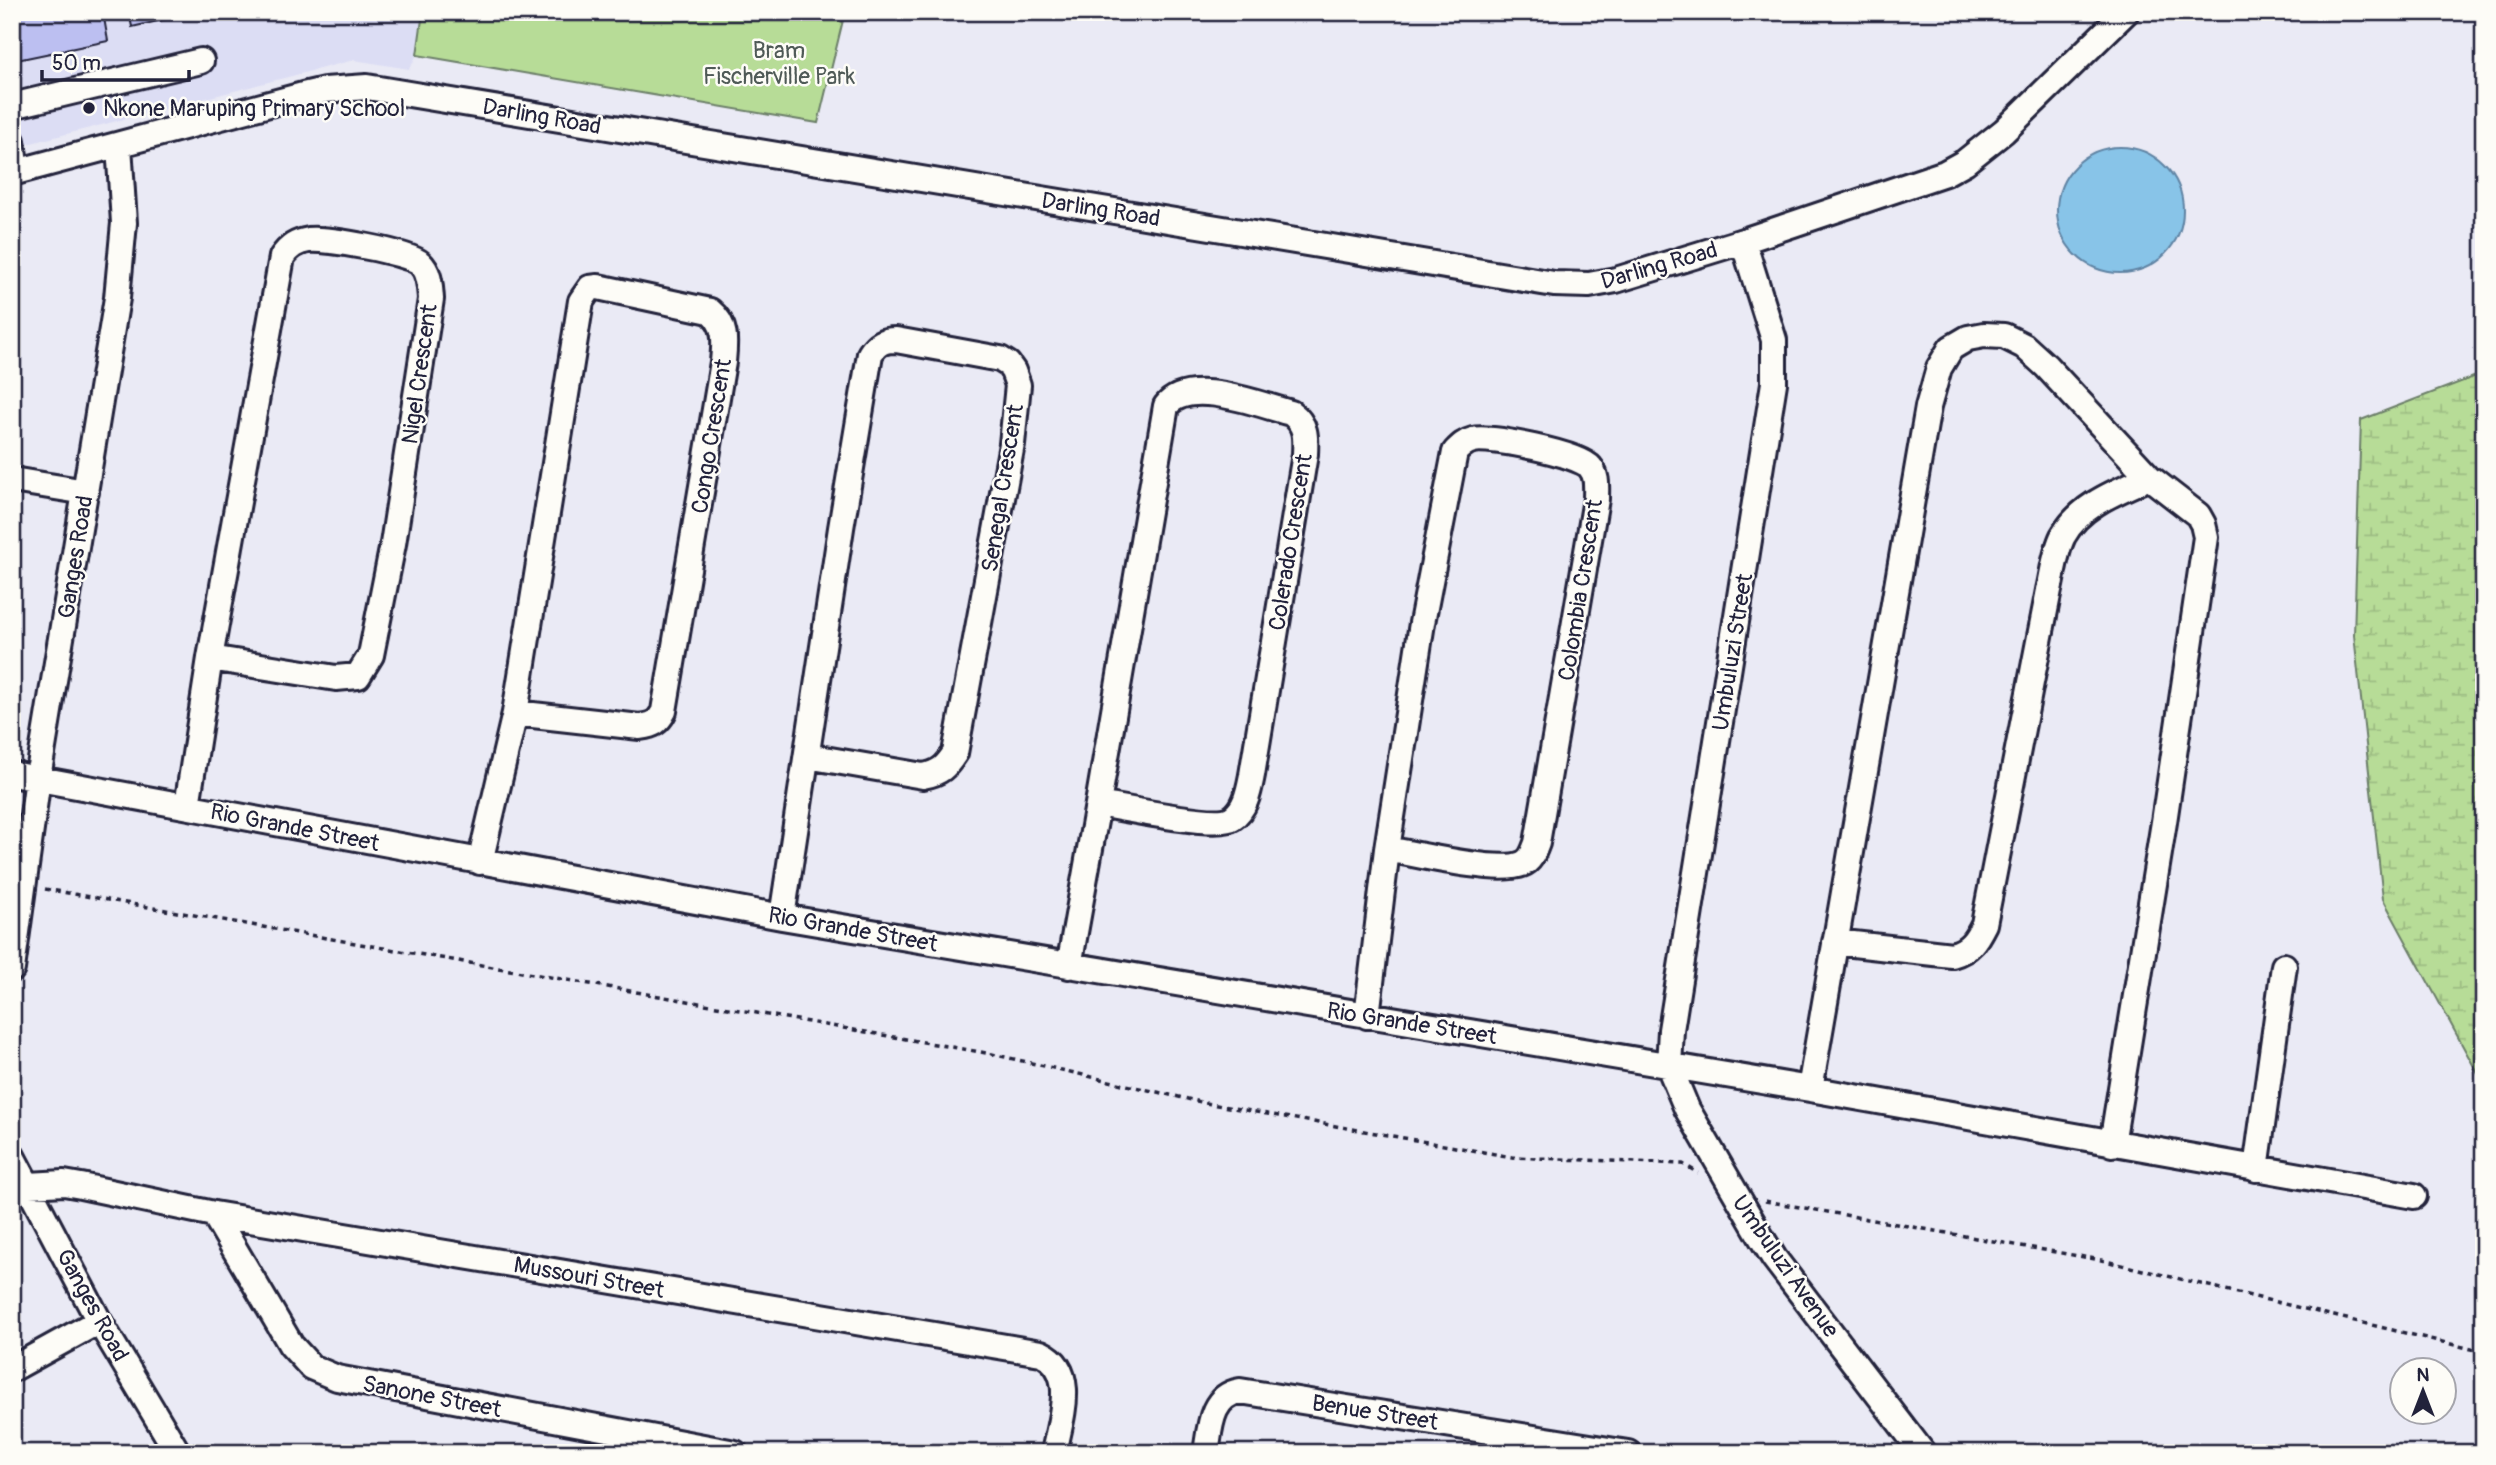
<svg xmlns="http://www.w3.org/2000/svg" width="2496" height="1465" viewBox="0 0 2496 1465" font-family="Pangolin,sans-serif">
<defs>
<pattern id="wetland-marsh" width="20" height="14" patternUnits="userSpaceOnUse" patternTransform="scale(1.75)"><rect width="20" height="14" fill="#b7dc97"/><path d="M1 5h8M5 5V1M11 12h8M15 12V8" fill="none" stroke="#9dbc83"/></pattern>
</defs>
<rect width="100%" height="100%" fill="#eaeaf5"/>
<filter id="ink" filterUnits="userSpaceOnUse"><feTurbulence type="fractalNoise" baseFrequency=".0143" numOctaves="2"/><feDisplacementMap in="SourceGraphic" scale="14" xChannelSelector="R" yChannelSelector="G"/><feConvolveMatrix kernelMatrix="1 2 1 2 8 2 1 2 1" color-interpolation-filters="sRGB"/></filter>
<g filter="url(#ink)">
<path fill="#dcddf4" d="M12 12H423L417 55 409 69 354 60 12 148Z"/>
<path fill="url(#wetland-marsh)" stroke="#6c7f69" stroke-width="2" d="M2484 373V1085L2383 899 2354 635 2361 420Z"/>
<path fill="#b7dc97" stroke="#6c7f69" stroke-width="2" d="M423 12H845L818 123 417 55Z"/>
<path fill="#88c4e8" stroke="#5f83a3" stroke-width="2" d="M2057 210a63 63 0 1 1 126 0a63 63 0 1 1-126 0Z"/>
<path fill="#bcbff1" stroke="#22223b" stroke-width="2" d="M18 12H103L108 41 12 61V15Z
M129 12H197L132 27Z"/>
<g fill="none" stroke-linecap="round" stroke-linejoin="round">
<g stroke="#22223b" stroke-width="30">
<path id="minor" d="M12 106 201 61
M12 141 16 172
M12 173 303 95 325 90 367 87 1554 284 1589 285 1616 280 1743 241 1945 173 1965 162 2004 131 2126 12
M1743 241 1774 340V383L1671 1030 1669 1066 1687 1109 1761 1237 1774 1258 1923 1453
M12 480 86 492
M12 774 782 917 1810 1089 2414 1196
M187 806 210 658 282 257C289 247 296 242 309 240 326 238 408 252 420 263 430 272 430 287 431 299L393 544 371 655 358 676 336 678 210 658
M480 862 515 713 581 301 590 288 598 287 710 311C727 325 725 341 723 362L664 711C658 723 653 725 640 727L515 713
M782 917 841 528 870 354C877 343 883 340 896 340L1000 359 1008 364 1013 371 1018 385 1012 444 955 753C946 767 940 773 923 776L807 756
M1835 942 1952 955C1970 950 1976 940 1984 924L2049 590C2053 573 2055 552 2063 536 2081 504 2118 491 2149 477
M1069 966 1098 804 1166 406C1189 376 1260 405 1291 413 1306 424 1306 436 1305 454L1252 775C1249 790 1246 809 1232 818 1217 828 1122 808 1098 804
M12 969 38 778 117 298 124 223 119 145
M1367 1016 1387 849 1422 623 1455 452C1461 446 1465 442 1473 440 1490 436 1580 454 1590 467 1598 476 1596 488 1596 499L1537 843C1534 851 1531 861 1522 864 1498 874 1415 854 1387 849
M1810 1089 1928 407 1939 368 1951 348 1968 338 1984 335 2004 336 2024 346 2046 366 2149 477 2198 515 2203 524 2206 537 2164 822 2112 1144
M12 1156 99 1321 178 1453
M2256 1169 2284 966
M29 1185 64 1183 81 1186 214 1214 1041 1353C1079 1371 1060 1420 1054 1453
M214 1214 291 1345 311 1367 337 1378 735 1453
M12 1369 99 1321
M1206 1453C1210 1429 1210 1396 1240 1391L1628 1453"/>
</g>
<path stroke="#22223b" stroke-width="3.5" stroke-dasharray="5 5" stroke-linecap="butt" d="M45 889 992 1054 1205 1103 1512 1157 1683 1164 1698 1173
M1765 1201 2101 1260 2484 1352"/>
<use href="#minor" stroke="#fdfcf7" stroke-width="24"/>
</g>
</g>
<circle fill="#22223b" stroke="#fdfcf7" stroke-width="2.5" cx="89" cy="108" r="7"/>
<g text-anchor="middle" stroke-width="5" stroke-linejoin="round" paint-order="stroke">
<g font-size="23" fill="#4f5a57" stroke="#fdfcf7">
<text x="779" y="58">Bram<tspan x="779" dy="26">Fischerville Park</tspan></text>
</g>
<g font-size="23" fill="#22223b" stroke="#fdfcf7" text-anchor="start">
<text x="103" y="116">Nkone Maruping Primary School</text>
</g>
<g font-size="23" fill="#22223b" stroke="#fdfcf7">
<text transform="translate(542 116) rotate(10)" y="8">Darling Road</text>
<text transform="translate(1101 209) rotate(9)" y="8">Darling Road</text>
<text transform="translate(1659 265) rotate(-16)" y="8">Darling Road</text>
<text transform="translate(419 374) rotate(-82)" y="8">Nigel Crescent</text>
<text transform="translate(711 436) rotate(-81)" y="8">Congo Crescent</text>
<text transform="translate(1002 488) rotate(-81)" y="8">Senegal Crescent</text>
<text transform="translate(1290 542) rotate(-81)" y="8">Colerado Crescent</text>
<text transform="translate(75 557) rotate(-81)" y="8">Ganges Road</text>
<text transform="translate(1580 590) rotate(-81)" y="8">Colombia Crescent</text>
<text transform="translate(1732 652) rotate(-81)" y="8">Umbuluzi Street</text>
<text transform="translate(295 827) rotate(11)" y="8">Rio Grande Street</text>
<text transform="translate(853 929) rotate(10)" y="8">Rio Grande Street</text>
<text transform="translate(1412 1023) rotate(9)" y="8">Rio Grande Street</text>
<text transform="translate(1786 1266) rotate(55)" y="8">Umbuluzi Avenue</text>
<text transform="translate(589 1277) rotate(10)" y="8">Mussouri Street</text>
<text transform="translate(93 1305) rotate(61)" y="8">Ganges Road</text>
<text transform="translate(432 1396) rotate(11)" y="8">Sanone Street</text>
<text transform="translate(1375 1412) rotate(9)" y="8">Benue Street</text>
</g>
</g>
<rect width="2496" height="1465" fill="none" stroke="#fdfcf7" stroke-width="42"/>
<rect x="21" y="21" width="2454" height="1423" fill="none" stroke="#22223b" stroke-width="2.5" filter="url(#ink)"/>
<g transform="translate(2423 1391)"><circle r="33" fill="#fdfcf7" stroke="#a5a5ac" stroke-width="2"/>
<path d="M0-5L12 26L0 18L-12 26Z" fill="#22223b"/>
<text y="-10" font-size="19" font-weight="bold" text-anchor="middle" fill="#22223b">N</text>
</g>
<path d="M42 70v10h147v-10" fill="none" stroke="#22223b" stroke-width="3.5"/>
<text x="52" y="70" font-size="21" fill="#22223b" stroke="#fdfcf7" stroke-width="5" paint-order="stroke">50 m</text>
</svg>
